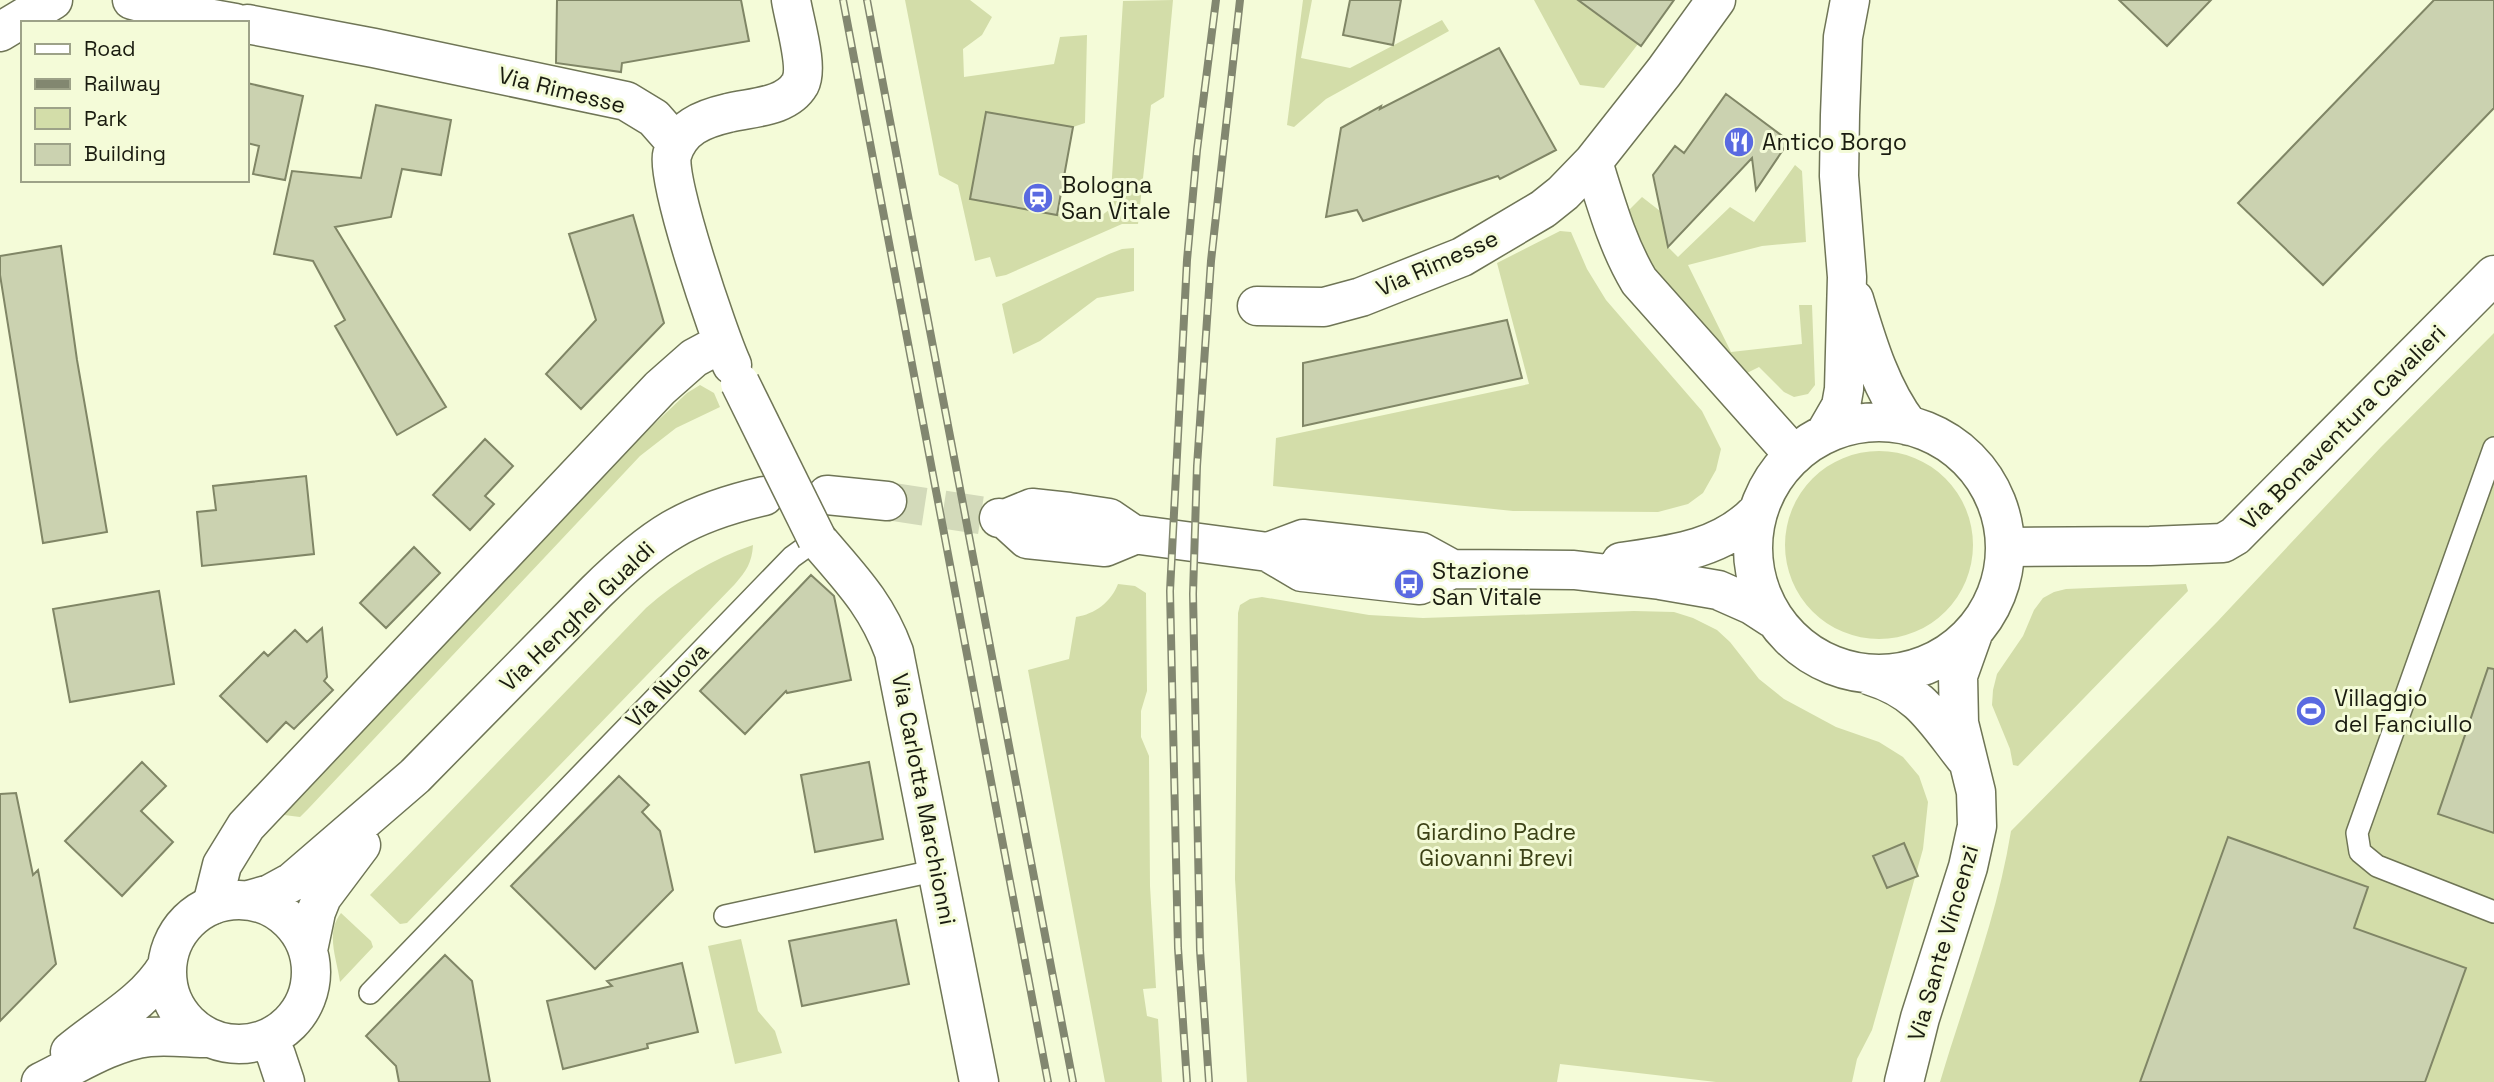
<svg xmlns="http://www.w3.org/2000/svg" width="2494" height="1082" viewBox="0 0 2494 1082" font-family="'Space Grotesk',sans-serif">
<rect width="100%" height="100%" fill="#f4fbd8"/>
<path fill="#d3dda9" d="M905 0H970L992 17 982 35 963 49 964 77 1054 64 1060 37 1087 35 1085 123 1073 127 986 112 970 199 1096 220 1110 209 1123 1 1173 0 1164 97 1151 105 1138 224H1122L1006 275 996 277 990 257 975 261 958 185 939 175Z
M1303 0H1312L1301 58 1350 68 1442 20 1449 31 1326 99 1294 127 1287 125Z
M1534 0H1578L1638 44 1604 88 1580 85Z
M1795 165 1802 171 1806 242 1762 246 1688 265 1731 352 1802 344 1799 305H1812L1815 385 1808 394 1794 397 1784 392 1759 367 1745 374 1651 269 1626 213 1642 197 1660 211 1668 247 1678 257 1730 207 1754 222Z
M1560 231 1571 232 1587 269 1606 300 1702 411 1721 449 1716 470 1703 493 1688 504 1658 512 1513 511 1273 486 1276 438 1529 384 1497 263Z
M1134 248V291L1097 298 1040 341 1013 354 1002 304 1109 254 1122 249Z
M2494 333V1082H1940C1965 998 1997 918 2011 831L2217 622 2381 447Z
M700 385 714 393 720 407 676 428 640 456 309 808 300 817 284 815V812L628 449 687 393Z
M1785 545a94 94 0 1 1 188 0a94 94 0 1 1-188 0Z
M753 545C752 563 746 571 735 584L407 923 400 924 370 895 646 608C678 580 712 559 753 545Z
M1118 584 1135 586 1146 593 1147 691 1141 711V737L1149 756 1150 886 1156 988 1143 989 1147 1016 1158 1019 1162 1082H1105L1028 670 1069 659 1076 617C1095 614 1111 602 1118 584Z
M2186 584 2188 591 2018 766 2013 765 2010 749 1992 705 1993 690 1997 674 2023 636 2034 610 2043 598 2054 592 2066 589Z
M1262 597 1369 615 1423 618 1634 611 1674 612 1693 618 1717 630 1730 642 1759 679 1784 699 1836 727 1879 742 1903 757 1919 776 1928 802 1923 849 1872 1030 1857 1059 1852 1082H1716L1560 1064 1557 1082H1247L1235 879 1238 613 1240 605 1250 599Z
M341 913 371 941 373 947 340 982C337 959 325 933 341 913Z
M741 939 758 1011 775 1031 782 1053 735 1064 708 946Z"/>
<path fill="#cbd2b0" stroke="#808666" stroke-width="2" d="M557 0H741L749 41 622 63 621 72 556 63Z
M1350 0H1401L1393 45 1343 35Z
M1578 0H1674L1641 46Z
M2119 0H2211L2167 46Z
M2434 0H2494V108L2323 285 2238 203Z
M1499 48 1556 150 1500 179 1498 176 1363 221 1357 210 1326 217 1341 128 1381 106 1380 109Z
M247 83 303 96 285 180 253 174 259 146 247 143Z
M1726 94 1789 141 1756 190 1752 158 1668 247 1653 175 1675 146 1684 153Z
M376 105 451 120 441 175 402 169 391 217 335 227 446 407 397 435 335 326 345 320 313 261 274 254 292 171 361 178Z
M986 112 1073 127 1057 215 970 199Z
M633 215 664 323 581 409 546 374 596 320 569 234Z
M61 246 77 360 107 532 43 543 0 275V256Z
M1507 320 1522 378 1303 426V363Z
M485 439 513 466 485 496 494 504 470 530 433 495Z
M306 476 314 554 202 566 197 512 216 510 213 486Z
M414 547 440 573 386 628 360 603Z
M811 575 834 596 851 680 787 693 786 691 745 734 700 691Z
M159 591 174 684 70 702 53 609Z
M322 628 327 677 324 681 333 690 294 729 286 722 267 742 220 696 264 652 268 656 295 630 307 642Z
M2488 668 2494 669V833L2438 814Z
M142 762 166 786 141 811 173 842 122 896 65 841Z
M869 762 883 839 815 852 801 775Z
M619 776 649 805 642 812 660 831 673 890 595 969 511 886Z
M16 793 33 875 38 870 56 964 0 1021V794Z
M2228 837 2368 887 2354 928 2466 968 2425 1082H2140Z
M1904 843 1918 876 1887 888 1873 856Z
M896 920 909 984 802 1006 789 941Z
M445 955 472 981 490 1082H399L396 1066 366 1036Z
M682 963 698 1032 647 1044 648 1048 563 1069 547 1001 612 986 607 981Z"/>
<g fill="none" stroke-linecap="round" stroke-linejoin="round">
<path stroke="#d3daba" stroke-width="38" stroke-dasharray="38 19" stroke-linecap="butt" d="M887 501 999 518"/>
<g stroke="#6f7556" stroke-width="24">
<path id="lane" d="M2494 448 2357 833 2360 852 2377 866 2494 912
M725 916 938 870
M370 993 792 557 817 539"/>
</g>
<g stroke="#6f7556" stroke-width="41">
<path id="street" d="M132 0 185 14 235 23
M247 24 374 48 626 101 654 118 676 143
M0 32 53 0
M1593 162C1606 203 1617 244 1639 281L1794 455
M1257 306 1324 307 1361 297 1462 257 1543 209 1563 193 1593 162 1664 72 1716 0
M732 365C719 337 665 178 672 155 680 128 702 119 728 113 751 107 786 108 800 84 809 67 794 20 791 0
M817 539C850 578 876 603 894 652L979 1082
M2009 547 2150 546 2223 543 2235 536 2494 275
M212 905 222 865 246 826 660 388 694 358 722 343
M267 1039 276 1055 285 1082"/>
</g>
<g stroke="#6f7556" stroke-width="41">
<path id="secondary" d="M1854 299C1867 342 1881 390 1909 426
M1753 548a126 126 0 1 1 252 0a126 126 0 1 1-252 0Z
M1826 432 1841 406 1844 389 1847 277 1839 176 1840 115 1843 37 1850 0
M827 495 887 501
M999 518 1005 519 1032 508 1069 512 1109 518 1134 535
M1005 519 1027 539 1105 547 1134 535H1140L1268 552 1302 572 1409 584 1420 585 1452 569 1574 570 1660 580 1718 590 1752 605 1772 618
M1268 552 1303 539 1421 552 1452 569
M1621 562C1670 555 1721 550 1757 512
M1871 676C1920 691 1935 720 1965 758
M249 900 270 894 292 882 415 776 596 592C653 536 686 514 764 496
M167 972a72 72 0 1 1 144 0a72 72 0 1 1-144 0Z
M308 950 316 912 322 897 361 845
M70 1052C103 1024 144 1004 167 966
M41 1082C74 1066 112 1041 149 1037 169 1035 190 1038 210 1038
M1904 1082 1920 1018 1968 867 1977 826 1976 792 1959 723 1958 676 1974 631"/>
</g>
<use href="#lane" stroke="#fff" stroke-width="21"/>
<use href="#street" stroke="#fff" stroke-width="38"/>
<use href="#secondary" stroke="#fff" stroke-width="38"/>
<g stroke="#828770" stroke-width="8">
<path id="rail" d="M843 0 1048 1082
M867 0 1073 1082
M1187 1082 1178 948 1170 591 1187 260 1197 150 1216 0
M1209 1082 1200 950 1193 594 1197 466 1211 261 1240 0"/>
</g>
<use href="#rail" stroke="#f4fbd8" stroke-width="5" stroke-dasharray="16" stroke-linecap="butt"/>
<g stroke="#6f7556" stroke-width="41" stroke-linecap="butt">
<path id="street-bridge" d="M740 383 817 539"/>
</g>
<use href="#street-bridge" stroke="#fff" stroke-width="38"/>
</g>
<defs>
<g id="restaurant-disc" transform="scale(1.575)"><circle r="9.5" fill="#5a6ae1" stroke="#f4fbd8"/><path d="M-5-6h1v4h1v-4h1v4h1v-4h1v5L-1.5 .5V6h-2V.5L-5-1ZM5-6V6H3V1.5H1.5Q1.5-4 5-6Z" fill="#fff"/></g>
<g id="station-disc" transform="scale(1.575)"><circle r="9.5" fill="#5a6ae1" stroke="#f4fbd8"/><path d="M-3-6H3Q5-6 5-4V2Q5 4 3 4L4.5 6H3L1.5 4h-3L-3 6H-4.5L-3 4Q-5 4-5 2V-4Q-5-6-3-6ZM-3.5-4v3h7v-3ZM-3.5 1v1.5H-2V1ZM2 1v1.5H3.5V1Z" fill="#fff"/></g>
<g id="bus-disc" transform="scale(1.575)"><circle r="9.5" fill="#5a6ae1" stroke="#f4fbd8"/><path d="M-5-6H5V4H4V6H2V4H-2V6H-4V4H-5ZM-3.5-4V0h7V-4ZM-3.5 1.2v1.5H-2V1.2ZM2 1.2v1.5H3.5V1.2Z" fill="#fff"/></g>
<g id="stadium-disc" transform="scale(1.575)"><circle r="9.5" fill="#5a6ae1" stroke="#f4fbd8"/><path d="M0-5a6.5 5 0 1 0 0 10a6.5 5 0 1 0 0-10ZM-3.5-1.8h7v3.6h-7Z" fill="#fff"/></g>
</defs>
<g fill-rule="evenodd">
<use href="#restaurant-disc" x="1739" y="142"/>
<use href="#station-disc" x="1038" y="198"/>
<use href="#bus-disc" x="1409" y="584"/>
<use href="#stadium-disc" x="2311" y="711"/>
</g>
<g text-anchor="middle" stroke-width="6" stroke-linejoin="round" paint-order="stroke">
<g font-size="23" fill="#1a1c10" stroke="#f4fbd8">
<text transform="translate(562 90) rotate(14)" y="8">Via Rimesse</text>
<text transform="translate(1437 263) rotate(-24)" y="8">Via Rimesse</text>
<text transform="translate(2343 427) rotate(-45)" y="8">Via Bonaventura Cavalieri</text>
<text transform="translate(577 616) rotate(-44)" y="8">Via Henghel Gualdi</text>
<text transform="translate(667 685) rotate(-46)" y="8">Via Nuova</text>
<text transform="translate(924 799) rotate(79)" y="8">Via Carlotta Marchionni</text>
<text transform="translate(1943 943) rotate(-74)" y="8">Via Sante Vincenzi</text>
</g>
<g font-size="23" fill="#1a1c10" stroke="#f4fbd8" text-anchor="start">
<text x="1762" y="150">Antico Borgo</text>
<text x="1061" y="193">Bologna<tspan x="1061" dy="26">San Vitale</tspan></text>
<text x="1432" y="579">Stazione<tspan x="1432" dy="26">San Vitale</tspan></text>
<text x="2334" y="706">Villaggio<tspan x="2334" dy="26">del Fanciullo</tspan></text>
</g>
<g font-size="23" fill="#3c4216" stroke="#f4fbd8">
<text x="1496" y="840">Giardino Padre<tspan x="1496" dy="26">Giovanni Brevi</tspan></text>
</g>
</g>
<rect x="21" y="21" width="228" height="161" fill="#f4fbd8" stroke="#9da288" stroke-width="2"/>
<rect x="35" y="44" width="35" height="10" fill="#ffffff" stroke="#9da288" stroke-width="2"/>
<text x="84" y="56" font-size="21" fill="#1a1c10">Road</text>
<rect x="35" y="79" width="35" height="10" fill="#828770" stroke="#9da288" stroke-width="2"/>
<text x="84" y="91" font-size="21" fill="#1a1c10">Railway</text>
<rect x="35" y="108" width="35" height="21" fill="#d3dda9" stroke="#9da288" stroke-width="2"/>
<text x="84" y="126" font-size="21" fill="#1a1c10">Park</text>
<rect x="35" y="144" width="35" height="21" fill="#cbd2b0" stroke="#9da288" stroke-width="2"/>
<text x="84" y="161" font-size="21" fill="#1a1c10">Building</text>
</svg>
